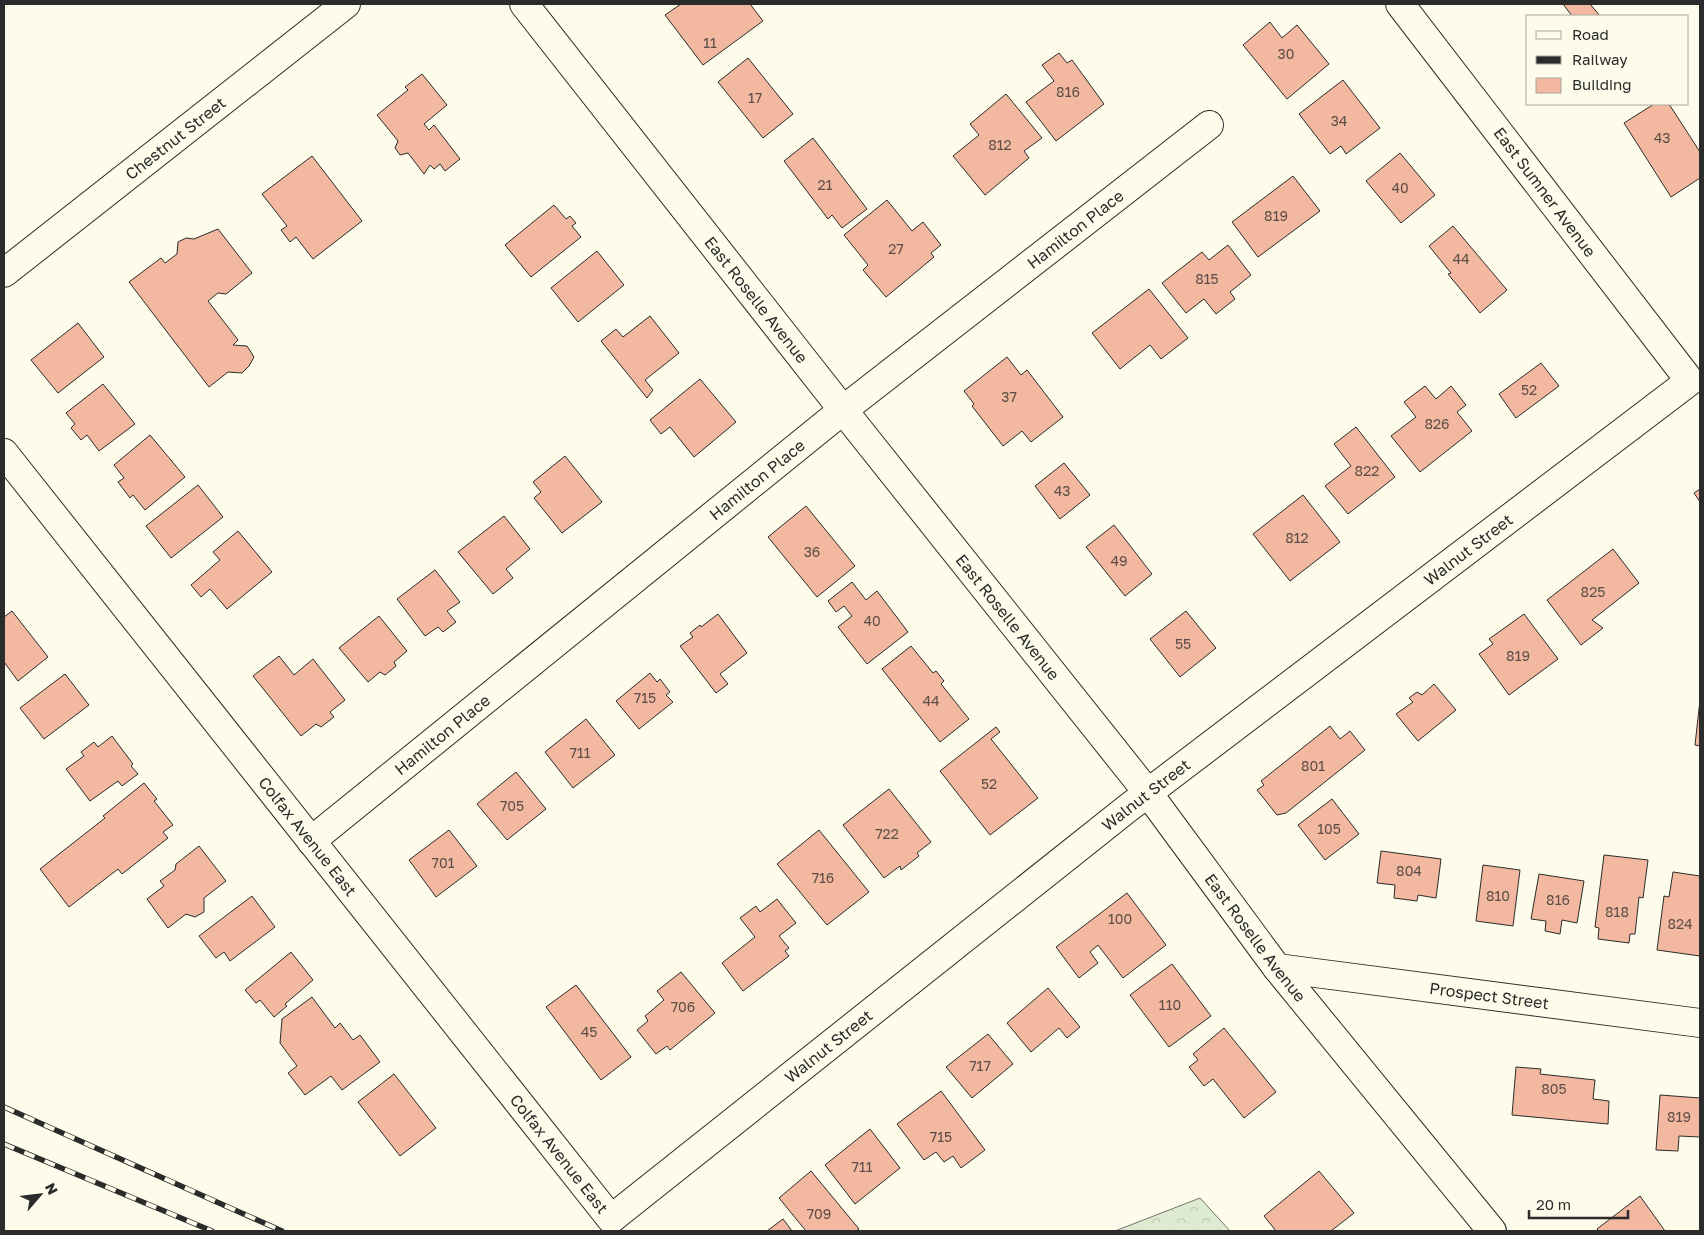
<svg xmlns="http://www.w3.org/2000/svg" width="1704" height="1235" viewBox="0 0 1704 1235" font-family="'Golos Text',sans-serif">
<defs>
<pattern id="forest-crowns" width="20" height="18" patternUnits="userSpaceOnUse" patternTransform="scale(1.25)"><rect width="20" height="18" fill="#deebd1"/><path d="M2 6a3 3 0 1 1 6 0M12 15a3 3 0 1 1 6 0" fill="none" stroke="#bfcab4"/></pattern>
</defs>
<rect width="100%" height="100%" fill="#fdfbea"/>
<path fill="url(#forest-crowns)" stroke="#74746e" d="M1200 1198 1230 1231H1115Z"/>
<path fill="#f2b8a0" stroke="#2b2b2b" d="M681 4H750L763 21 703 65 665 15Z
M1563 4H1590L1600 16H1572Z
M1270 22 1282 38 1297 25 1329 64 1287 99 1243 45Z
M1059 53 1067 63 1072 60 1104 104 1056 141 1026 102 1054 81 1042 65Z
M748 58 793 114 763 138 718 82Z
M422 74 447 105 424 124 429 130 434 125 460 159 445 171 440 164 434 169 430 165 424 174 408 153 400 155 395 148 398 141 377 115 408 90 405 87Z
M1343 80 1380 128 1346 154 1341 146 1330 154 1299 114Z
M1006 94 1042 138 1024 151 1029 158 985 195 953 156 979 135 970 124Z
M1654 104H1669L1700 152V178L1671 197 1624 123Z
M813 138 867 209 842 228 832 215 828 219 784 161Z
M1400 153 1435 195 1401 223 1366 181Z
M312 156 362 221 313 259 296 237 290 242 281 230 287 226 262 194Z
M1293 176 1320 211 1258 257 1232 222Z
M887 200 912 231 923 222 941 245 931 253 934 257 886 297 863 270 868 265 844 235Z
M554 205 566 219 570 216 576 223 572 226 581 237 531 277 505 245Z
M1453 226 1507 290 1480 313 1448 274 1451 273 1429 246Z
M218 229 252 273 226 294 218 293 208 301 238 340 233 345 247 346 254 357 249 366 242 373 228 372 209 387 129 282 161 258 165 263 177 254 178 242 186 238 194 239Z
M1228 245 1251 275 1230 292 1235 299 1216 314 1204 299 1186 313 1162 283 1202 252 1209 260Z
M597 251 624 285 578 322 551 288Z
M1149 289 1188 338 1161 359 1150 345 1120 369 1092 333Z
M650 316 679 353 645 380 653 390 647 398 601 341 616 329 623 337Z
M78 323 104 357 58 393 31 360Z
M1007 357 1021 375 1027 370 1063 417 1031 442 1022 431 1003 446 972 406 974 404 964 391Z
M1541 363 1559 386 1516 418 1499 394Z
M700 379 736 422 694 457 670 427 661 434 650 420Z
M103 384 135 424 99 451 87 435 81 440 71 428 75 424 66 413Z
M1425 386 1436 399 1451 386 1466 405 1457 412 1472 431 1420 472 1391 436 1416 417 1404 402Z
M1356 427 1395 477 1348 514 1325 486 1351 466 1334 444Z
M150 435 185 477 145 510 133 495 130 498 118 482 124 478 114 465Z
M565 456 602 502 562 533 534 498 541 492 533 482Z
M1064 463 1090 495 1060 519 1035 486Z
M198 485 223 517 171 558 146 526Z
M1700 489V502L1694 493Z
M1303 495 1340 542 1290 581 1253 534Z
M806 506 855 566 817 597 768 537Z
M504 516 530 549 506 569 513 578 493 594 458 552Z
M1114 525 1152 574 1125 596 1086 547Z
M238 531 272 572 227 609 210 589 201 597 191 585 220 560 213 552Z
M1613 549 1639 583 1592 620 1603 628 1581 645 1547 600Z
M435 570 460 602 447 611 456 622 443 632 438 627 425 636 397 599Z
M852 582 866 600 877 591 908 632 867 664 838 627 852 616 844 606 836 612 828 601Z
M12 611 48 657 18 681 4 662V617Z
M1186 611 1216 648 1180 677 1150 639Z
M718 614 747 653 720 674 728 684 716 693 680 646 693 637 690 633 700 625 701 627Z
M1524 614 1558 659 1509 695 1479 654 1493 644 1489 639Z
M379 616 407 651 394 662 396 666 385 675 380 672 368 682 339 648Z
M911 646 933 673 936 671 944 681 941 684 969 719 940 742 882 669Z
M279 656 294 675 313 659 345 700 330 712 334 717 321 727 316 724 301 736 253 676Z
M650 673 657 682 660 679 670 692 666 695 673 702 639 729 616 701Z
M65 674 89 705 44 739 20 708Z
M1434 684 1456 710 1418 741 1396 714 1413 702 1409 698 1417 692 1422 695Z
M1700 700V746L1695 745Z
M586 719 615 755 573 788 545 752Z
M1330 726 1340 739 1350 731 1365 750 1286 813 1277 815 1257 790 1264 785 1261 781Z
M996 727 1000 732 991 739 1038 798 990 835 940 771Z
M112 736 133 764 131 766 138 774 122 786 118 781 90 801 66 769 84 756 81 752 94 742 98 747Z
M516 772 546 809 507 840 477 804Z
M144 783 157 799 154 801 173 825 163 832 168 838 122 874 118 869 69 907 40 869 105 818 103 816Z
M889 789 931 842 917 853 919 856 901 870 900 866 884 878 843 825Z
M1332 799 1359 834 1325 860 1298 825Z
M449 830 477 866 436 897 409 860Z
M819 830 869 892 827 925 777 864Z
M199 846 226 881 204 898V912L195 917 186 914 168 928 147 899 164 886 160 881 175 870 176 864Z
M1381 851 1441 859 1436 898 1418 895 1417 901 1394 898 1395 885 1377 883Z
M1604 855 1648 860 1643 898 1639 897 1635 934H1630L1629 943 1598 939 1599 928 1595 927Z
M1483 865 1520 870 1513 926 1476 921Z
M1673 872 1700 876V956L1657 950 1664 896 1669 897Z
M1539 874 1584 881 1577 923 1562 920 1560 934 1545 931 1546 921 1531 919Z
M1127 893 1166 945 1123 978 1098 945 1090 952 1098 963 1079 978 1056 947Z
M252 896 275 927 230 961 224 952 216 958 199 936Z
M777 899 796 923 779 936 789 948 785 951 789 956 743 991 722 963 755 937 740 918 756 906 760 912Z
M291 952 313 980 285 1004 287 1006 274 1017 260 1000 256 1003 245 990Z
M1172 964 1211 1016 1169 1047 1130 995Z
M681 972 715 1013 670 1050 667 1046 656 1054 637 1030 648 1021 645 1016 664 1000 657 991Z
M576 985 631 1057 601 1080 546 1007Z
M1048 988 1080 1027 1067 1038 1059 1028 1031 1052 1007 1023Z
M312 997 335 1028 340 1023 353 1040 360 1035 380 1062 342 1090 331 1076 305 1095 288 1073 297 1066 280 1043 282 1019Z
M1224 1028 1276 1092 1244 1118 1213 1079 1204 1086 1189 1067 1198 1060 1193 1054Z
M988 1034 1013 1064 972 1098 946 1067Z
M1516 1067 1541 1069 1540 1074 1595 1080 1593 1099 1609 1101 1608 1124 1512 1115Z
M394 1074 436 1128 400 1156 358 1102Z
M941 1091 985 1150 961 1168 953 1156 944 1162 936 1152 924 1160 897 1124Z
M1660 1095 1700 1098V1137L1679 1136 1678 1151 1656 1150Z
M870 1129 900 1168 855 1204 825 1165Z
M811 1171 859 1229 856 1231H806L779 1198Z
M1319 1171 1354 1213 1331 1231H1276L1264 1216Z
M1640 1196 1665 1231H1599L1597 1229Z
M783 1219 792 1231H767Z"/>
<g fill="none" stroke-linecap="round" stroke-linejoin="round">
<g stroke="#2b2b2b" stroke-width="30">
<g id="street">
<path id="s1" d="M524 4 843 410 1148 793 1277 968 1492 1231"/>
<path id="s2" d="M4 453 611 1219 1128 808 1690 381 1400 4"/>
<path id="s3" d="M311 841 843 410 1209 125"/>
<path id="s4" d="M1277 968 1700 1023"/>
</g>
</g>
<g stroke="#2b2b2b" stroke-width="30">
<g id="secondary">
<path id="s5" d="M4 273 346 4"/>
</g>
</g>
<use href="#street" stroke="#fdfbea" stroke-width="28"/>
<use href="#secondary" stroke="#fdfbea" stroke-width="28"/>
<g stroke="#2b2b2b" stroke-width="5.5">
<path id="rail" d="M4 1107 282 1231
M4 1144 212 1231"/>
</g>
<use href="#rail" stroke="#fdfbea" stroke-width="4" stroke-dasharray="11" stroke-linecap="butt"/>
</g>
<g text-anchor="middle" stroke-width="4" stroke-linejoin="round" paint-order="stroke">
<g font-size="14" fill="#5d4e48">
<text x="710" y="48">11</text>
<text x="1286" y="59">30</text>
<text x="1068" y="97">816</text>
<text x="755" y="103">17</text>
<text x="1339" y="126">34</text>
<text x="1662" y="143">43</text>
<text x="1000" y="150">812</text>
<text x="825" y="190">21</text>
<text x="1400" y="193">40</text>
<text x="1276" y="221">819</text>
<text x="896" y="254">27</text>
<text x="1461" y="264">44</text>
<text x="1207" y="284">815</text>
<text x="1529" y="395">52</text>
<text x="1009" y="402">37</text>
<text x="1437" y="429">826</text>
<text x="1367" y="476">822</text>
<text x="1062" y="496">43</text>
<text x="1297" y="543">812</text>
<text x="812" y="557">36</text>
<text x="1119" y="566">49</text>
<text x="1593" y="597">825</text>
<text x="872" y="626">40</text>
<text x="1183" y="649">55</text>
<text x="1518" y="661">819</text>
<text x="645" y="703">715</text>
<text x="931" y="706">44</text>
<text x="580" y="758">711</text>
<text x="1313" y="771">801</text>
<text x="989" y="789">52</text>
<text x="512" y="811">705</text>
<text x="1329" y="834">105</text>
<text x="887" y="839">722</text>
<text x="443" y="868">701</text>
<text x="1409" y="876">804</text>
<text x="823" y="883">716</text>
<text x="1498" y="901">810</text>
<text x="1558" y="905">816</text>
<text x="1617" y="917">818</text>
<text x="1120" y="924">100</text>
<text x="1680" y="929">824</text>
<text x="1170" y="1010">110</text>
<text x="683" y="1012">706</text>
<text x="589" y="1037">45</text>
<text x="980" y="1071">717</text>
<text x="1554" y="1094">805</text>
<text x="1679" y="1122">819</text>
<text x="941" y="1142">715</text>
<text x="862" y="1172">711</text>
<text x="819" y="1219">709</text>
</g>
<g font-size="16" fill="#2b2b2b" stroke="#fdfbea">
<text dy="6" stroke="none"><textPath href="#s5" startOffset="218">Chestnut Street</textPath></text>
<text transform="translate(1545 192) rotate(53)" y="6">East Sumner Avenue</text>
<text dy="6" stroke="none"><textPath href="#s3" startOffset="979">Hamilton Place</textPath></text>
<text dy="6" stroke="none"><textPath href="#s1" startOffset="376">East Roselle Avenue</textPath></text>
<text dy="6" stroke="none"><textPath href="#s3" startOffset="574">Hamilton Place</textPath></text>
<text dy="6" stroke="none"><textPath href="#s2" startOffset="2065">Walnut Street</textPath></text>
<text dy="6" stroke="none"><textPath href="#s1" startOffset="781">East Roselle Avenue</textPath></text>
<text dy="6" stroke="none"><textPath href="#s3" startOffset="169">Hamilton Place</textPath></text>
<text dy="6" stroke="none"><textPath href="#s2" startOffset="1660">Walnut Street</textPath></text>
<text dy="6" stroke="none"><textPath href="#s2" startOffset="489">Colfax Avenue East</textPath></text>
<text dy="6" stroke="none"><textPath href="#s1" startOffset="1186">East Roselle Avenue</textPath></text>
<text dy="6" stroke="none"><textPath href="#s4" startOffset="214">Prospect Street</textPath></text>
<text dy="6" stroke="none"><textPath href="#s2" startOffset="1255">Walnut Street</textPath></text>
<text dy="6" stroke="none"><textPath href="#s2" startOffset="894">Colfax Avenue East</textPath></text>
</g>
</g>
<rect width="1704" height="1235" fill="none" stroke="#2b2b2b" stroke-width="10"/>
<rect x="1526" y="15" width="162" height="90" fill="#fdfbea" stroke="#a9a89e"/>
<rect x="1536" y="31" width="25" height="8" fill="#fdfbea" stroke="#a9a89e"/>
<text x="1572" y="40" font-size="15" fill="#2b2b2b">Road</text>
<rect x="1536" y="56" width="25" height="8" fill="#2b2b2b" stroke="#a9a89e"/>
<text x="1572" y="65" font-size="15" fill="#2b2b2b">Railway</text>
<rect x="1536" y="78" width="25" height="15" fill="#f2b8a0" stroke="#a9a89e"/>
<text x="1572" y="90" font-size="15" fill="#2b2b2b">Building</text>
<g transform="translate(40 1195) rotate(62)" stroke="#fdfbea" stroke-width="4" paint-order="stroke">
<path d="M0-4L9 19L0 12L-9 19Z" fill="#2b2b2b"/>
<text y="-8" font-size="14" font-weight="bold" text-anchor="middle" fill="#2b2b2b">N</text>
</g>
<path d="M1529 1210v8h99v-8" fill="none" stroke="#2b2b2b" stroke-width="2.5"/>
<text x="1536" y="1210" font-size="15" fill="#2b2b2b" stroke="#fdfbea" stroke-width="4" paint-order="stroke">20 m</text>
</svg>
